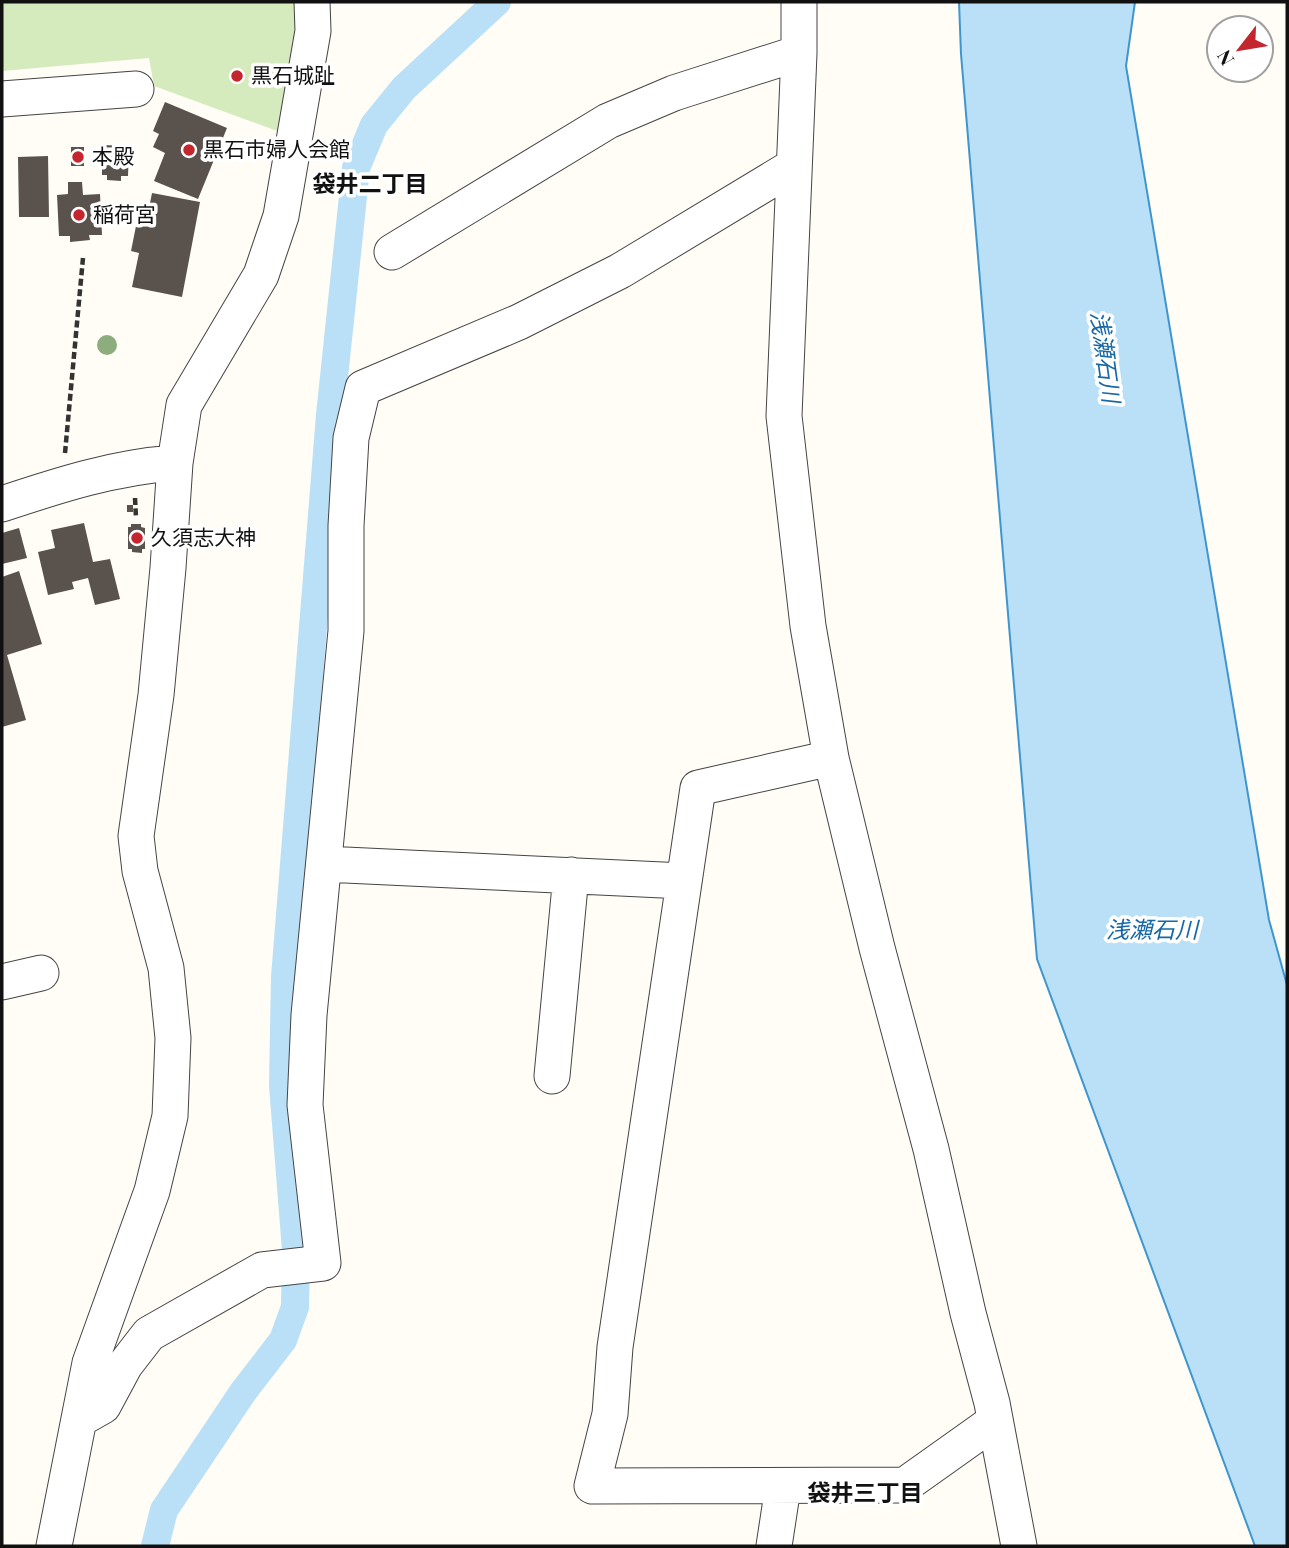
<svg xmlns="http://www.w3.org/2000/svg" width="1289" height="1548" viewBox="0 0 1289 1548" font-family="'Playfair Display','Noto Sans JP',serif">
<rect width="100%" height="100%" fill="#fffdf5"/>
<path fill="#d5ebbd" d="M2 2H298L296 48 280 132 154 86 149 58 2 71Z"/>
<path fill="#b9e0f7" stroke="#3f96cf" stroke-width="2" d="M959 2H1135L1126 66 1269 920 1287 985V1546H1255L1037 959 961 54Z"/>
<g fill="none" stroke-linecap="round" stroke-linejoin="round">
<path stroke="#b9e0f7" stroke-width="28" d="M155 1546 164 1510 243 1392 283 1340 295 1307 296 1250 283 1086 285 977 330 415 356 168 374 125 404 88 497 2"/>
</g>
<path fill="#5a524d" d="M165 102 227 128 198 199 154 181 165 153 153 147 159 134 153 131Z
M102 145 129 146 128 176H121V181L107 180V175H102Z
M71 147H84V166H71Z
M48 156 49 217H19L18 157Z
M68 182H82L83 195 100 194 102 235H89L90 240 70 242V236H59L57 195 68 194Z
M152 193 200 202 182 297 132 287 139 253 131 251 137 221 146 223Z
M127 505H133V512H127Z
M84 523 93 562 110 559 120 599 95 605 88 578 72 582 74 589 48 595 38 552 55 548 51 530Z
M131 524H141V527L145 528V549H142V553L132 552V549H128V527H131Z
M19 528 27 558 2 564V533Z
M19 571 42 644 7 655 26 720 2 727V577Z"/>
<g fill="none" stroke-linecap="round" stroke-linejoin="round">
<g stroke="#444" stroke-width="37">
<path id="minor" d="M799 2V53L784 416 808 626 831 758 877 948 931 1149 968 1313 992 1403 1019 1546
M2 99 136 89
M392 252 608 121 674 93 799 53
M2 504C59 485 115 467 175 463
M831 758 698 788 615 1347 610 1414 592 1486 905 1485 995 1421
M324 864 684 881
M2 982 41 973
M552 1076 571 875
M80 1419 103 1406 125 1365 149 1334 262 1270 323 1263 305 1105 309 1015 346 631V526L351 438 363 388 519 322 620 271 794 166
M54 1546 90 1363 152 1191 170 1116 173 1038 166 968 140 871 136 836 156 695 168 568 175 463 184 405 261 275 281 216 313 31 312 2
M774 1546 783 1487"/>
</g>
<path stroke="#333" stroke-width="4.5" stroke-dasharray="7 3.5" stroke-linecap="butt" d="M65 453 83 258
M135 498 136 518"/>
<use href="#minor" stroke="#fff" stroke-width="35"/>
</g>
<circle fill="#8dad7f" cx="107" cy="345" r="10"/>
<g fill="#c4262e" stroke="#fff" stroke-width="2.5">
<circle cx="237" cy="76" r="7"/>
<circle cx="189" cy="150" r="7"/>
<circle cx="78" cy="157" r="7"/>
<circle cx="79" cy="215" r="7"/>
<circle cx="137" cy="538" r="7"/>
</g>
<g text-anchor="middle" stroke-width="7" stroke-linejoin="round" paint-order="stroke">
<g font-size="21" fill="#111" stroke="#fff" text-anchor="start">
<text x="251" y="83">黒石城趾</text>
<text x="203" y="157">黒石市婦人会館</text>
<text x="92" y="164">本殿</text>
<text x="93" y="222">稲荷宮</text>
<text x="151" y="545">久須志大神</text>
</g>
<g font-size="23" font-weight="bold" fill="#111" stroke="#fff">
<text x="370" y="192">袋井二丁目</text>
<text x="865" y="1501">袋井三丁目</text>
</g>
<g font-size="23" font-style="italic" fill="#1768a6" stroke="#fff">
<text transform="translate(1105 357) rotate(82)" y="8">浅瀬石川</text>
<text x="1152" y="938">浅瀬石川</text>
</g>
</g>
<rect width="1289" height="1548" fill="none" stroke="#111111" stroke-width="7"/>
<g transform="translate(1240 49) rotate(239)"><circle r="33" fill="#ffffff" stroke="#a0a0a0" stroke-width="2"/>
<path d="M0-5L12 26L0 18L-12 26Z" fill="#c4262e"/>
<text y="-10" font-size="19" font-weight="bold" text-anchor="middle" fill="#111111">N</text>
</g>
</svg>
